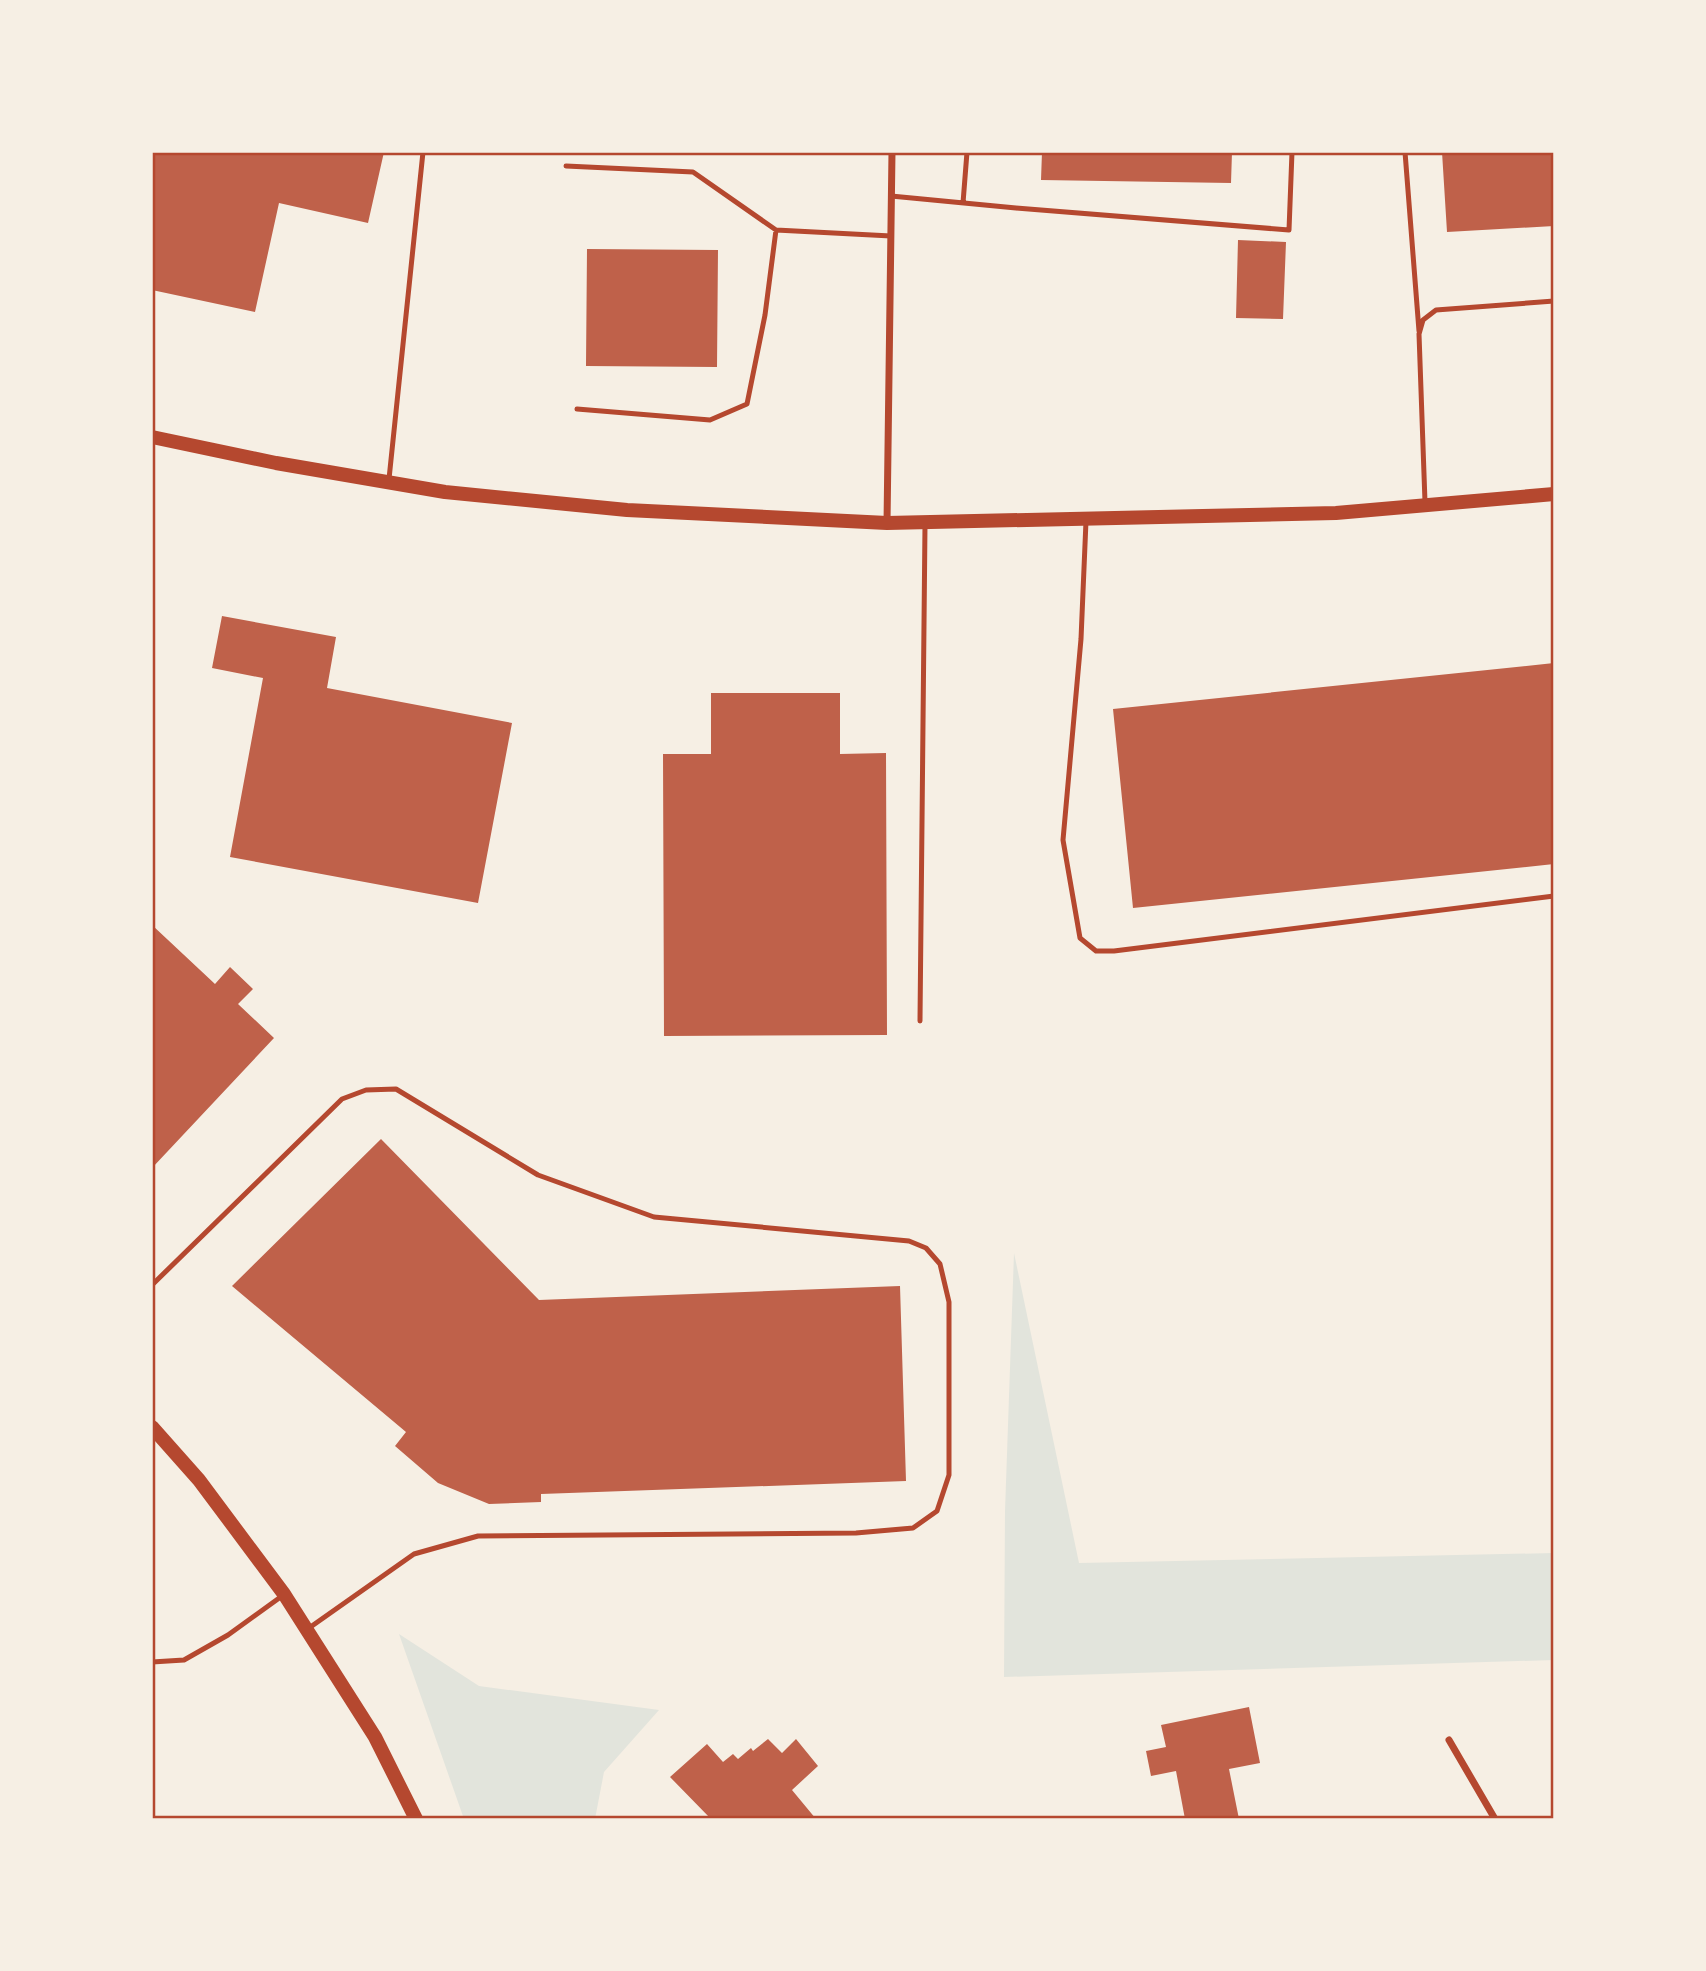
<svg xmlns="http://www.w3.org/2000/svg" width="1706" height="1971" viewBox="0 0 1706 1971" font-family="Cabin,sans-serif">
<rect width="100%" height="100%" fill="#f6efe4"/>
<path fill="#e2e4dc" d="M1014 1253 1079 1563 1554 1553V1660L1004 1677 1005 1511Z
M399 1634 479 1686 659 1710 604 1772 595 1819H464Z"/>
<path fill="#bf614a" d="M152 152H384L368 223 279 203 255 312 152 290Z
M1042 152H1232L1231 183 1041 180Z
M1442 152H1554V226L1447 232Z
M1238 240 1286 242 1283 319 1236 318Z
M587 249 718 250 717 367 586 366Z
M222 616 336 637 327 688 512 723 478 903 230 857 263 678 212 668Z
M1554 663V864L1133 908 1113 709Z
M711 693H840V754L886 753 887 1035 664 1036 663 754H711Z
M152 925 215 984 230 967 253 989 238 1004 274 1038 152 1168Z
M381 1139 539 1300 900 1286 906 1481 541 1494V1502L489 1504 438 1483 395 1446 406 1432 232 1286Z
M1249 1707 1260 1763 1229 1769 1239 1819H1185L1176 1771 1151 1776 1146 1751 1166 1747 1161 1725Z
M768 1739 782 1753 796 1739 818 1766 792 1790 816 1819H711L670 1777 707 1744 723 1762 733 1754 738 1759 751 1748 753 1751Z"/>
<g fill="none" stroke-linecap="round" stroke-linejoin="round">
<path stroke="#b5482f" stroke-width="5" d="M1405 152 1419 331
M566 166 693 172 776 230 891 236
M891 196 1016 208 1289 230 1292 152
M963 203 967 152
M577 409 710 420 747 404 765 315 776 230
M389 479 423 152
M1425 502 1419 334 1423 320 1436 310 1554 301
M1086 521 1081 639 1063 840 1080 938 1096 951H1114L1554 896
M920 1021 925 525
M152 1285 342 1099 366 1090 396 1089 538 1175 654 1217 909 1241 926 1248 940 1264 949 1302V1475L937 1511 913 1528 856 1533 478 1536 414 1554 309 1628
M152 1662 184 1660 228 1635 282 1596"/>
<path stroke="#b5482f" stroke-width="7" d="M887 523 892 152
M1449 1740 1495 1819"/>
<path stroke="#b5482f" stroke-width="14" d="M152 437 276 463 445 492 627 510 887 523 1336 513 1554 494
M152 1427 199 1480 284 1594 375 1737 416 1819"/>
</g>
<rect width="1706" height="1971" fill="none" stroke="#f6efe4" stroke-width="308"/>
<rect x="154" y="154" width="1398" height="1663" fill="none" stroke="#b5482f" stroke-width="2.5"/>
</svg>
